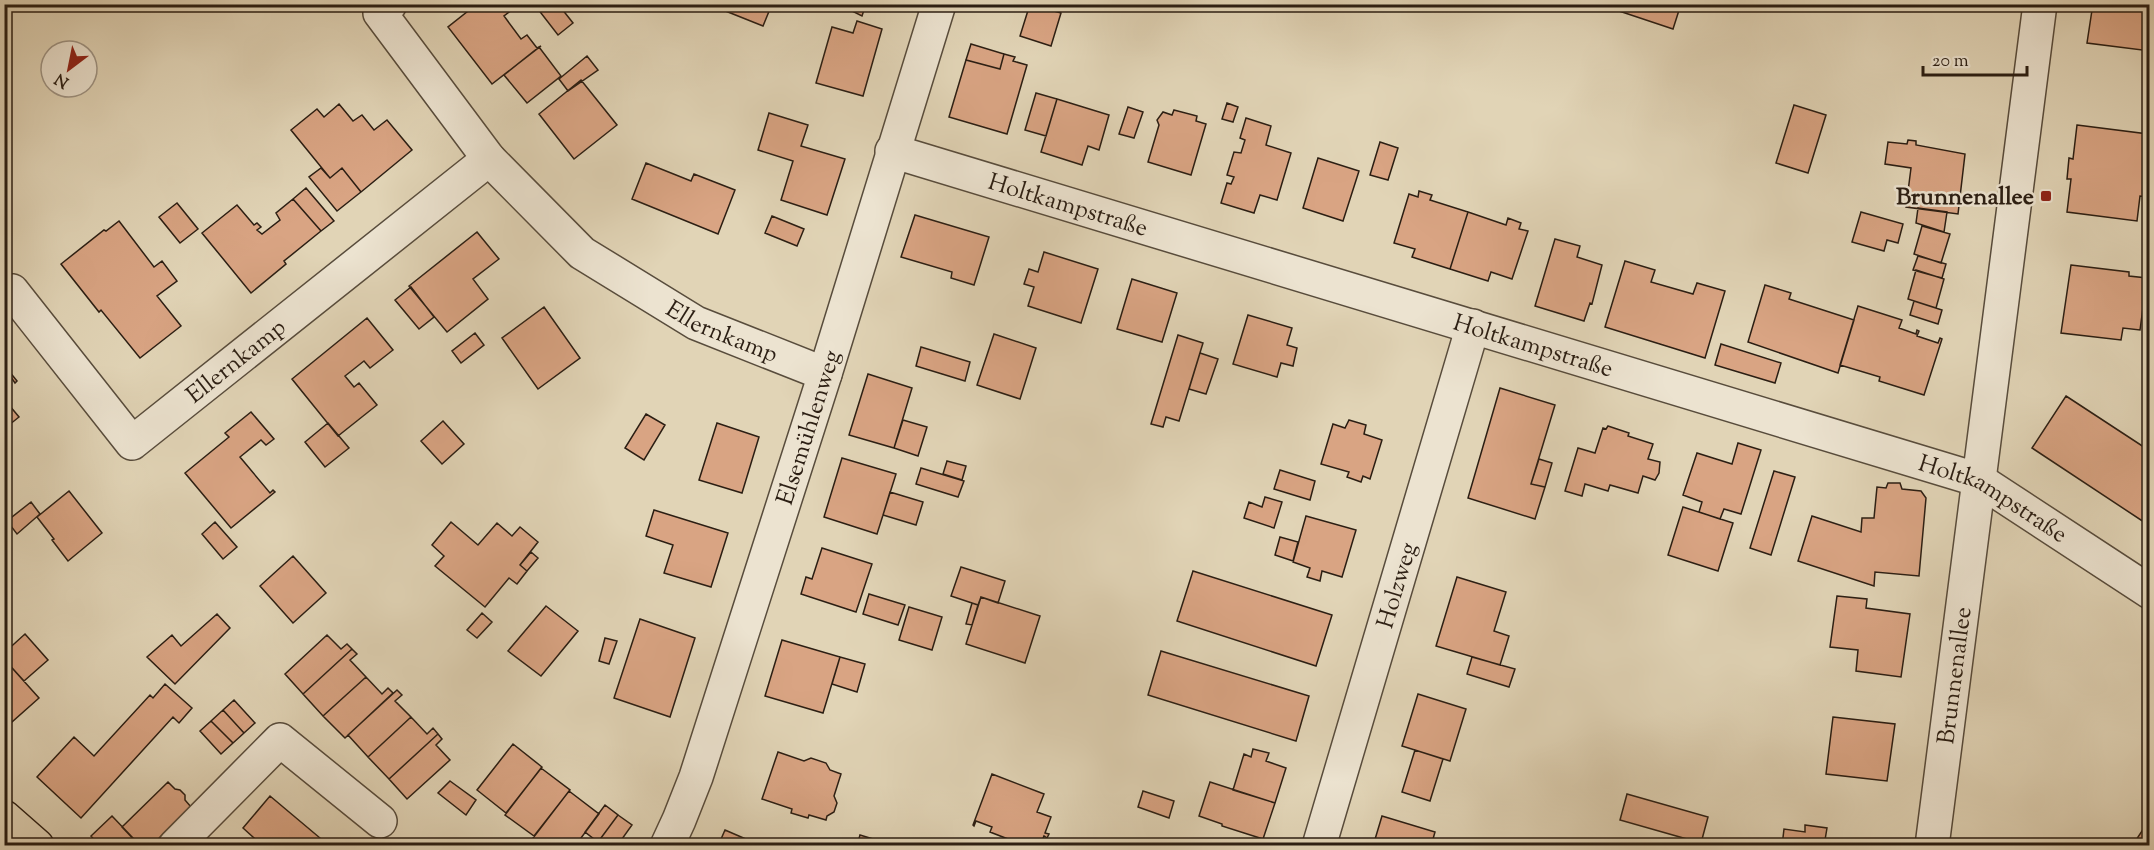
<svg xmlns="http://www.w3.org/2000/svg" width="2154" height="850" viewBox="0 0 2154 850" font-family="'Sorts Mill Goudy',serif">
<rect width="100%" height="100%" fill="#e1d4b6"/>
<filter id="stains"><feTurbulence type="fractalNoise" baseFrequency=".00333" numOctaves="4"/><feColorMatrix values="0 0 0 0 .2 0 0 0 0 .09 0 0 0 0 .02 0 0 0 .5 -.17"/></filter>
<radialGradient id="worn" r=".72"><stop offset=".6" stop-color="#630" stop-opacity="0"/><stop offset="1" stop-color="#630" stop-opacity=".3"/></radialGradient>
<path fill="#d9a483" stroke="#2b1e13" stroke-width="1.5" d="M477 4H509L513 9 504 16 521 39 527 35 537 48 541 46 492 84 448 27Z
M534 4H558L573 23 558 35Z
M723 4H772L763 26 723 10 725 5Z
M838 4H866L862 16Z
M1030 4 1061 13 1051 46 1020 36Z
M1611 4H1681L1673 29 1610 8Z
M2088 4H2150V51L2087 43 2092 10H2088Z
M857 21 882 29 863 96 816 83 832 27 853 33Z
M971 44 1004 54 1000 69 966 60Z
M539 47 561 76 527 103 504 75Z
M1004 54 1015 57 1013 61 1027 65 1007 134 949 117 966 60 1000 69Z
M587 56 598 70 568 91 559 79Z
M581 80 617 125 574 159 539 114Z
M1036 93 1057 99 1046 136 1025 130Z
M1057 99 1109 115 1099 150 1088 146 1082 165 1041 152Z
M1227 103 1238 107 1233 122 1222 119Z
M339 104 353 121 362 115 374 130 387 120 412 150 361 192 342 168 330 178 291 130 317 109 324 117Z
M1794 105 1826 115 1808 173 1776 163Z
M1128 107 1143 112 1134 138 1119 134Z
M1174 110 1197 116 1196 121 1206 124 1191 175 1148 162 1159 125 1157 120 1163 112 1172 115Z
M769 113 808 125 801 146 845 159 827 215 781 200 793 161 758 150Z
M1246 118 1271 126 1266 145 1291 153 1277 200 1260 195 1254 213 1221 203 1227 183 1231 184 1234 177 1227 175 1234 152 1241 153 1245 140 1240 138Z
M2077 125 2148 134 2145 159H2150L2148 197 2140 196 2137 221 2067 212 2071 179H2067L2069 158 2073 159Z
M1908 140 1916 141V145L1965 154 1958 214 1906 207 1911 168 1885 164 1888 142 1907 144Z
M1380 142 1398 148 1388 180 1370 175Z
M1318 158 1359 171 1343 221 1303 208Z
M646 163 691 181 694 174 735 190 718 234 632 199Z
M321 168 330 178 342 168 361 192 337 211 309 177Z
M306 188 334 221 321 231 293 199Z
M1419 191 1432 195 1430 200 1468 212 1450 269 1412 257 1415 249 1394 243 1409 194 1418 197Z
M293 199 321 231 284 261 286 264 251 293 202 233 237 205 254 225 257 223 261 227 257 230 262 234 280 220 276 213Z
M177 203 198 229 180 243 159 217Z
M1918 208 1947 212 1944 232 1916 223Z
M1468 212 1506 225 1508 218 1521 223 1519 229 1528 231 1512 279 1491 272 1488 281 1450 269Z
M1861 212 1903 224 1898 243 1887 240 1884 251 1852 242Z
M915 215 989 237 974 285 951 278 952 272 901 257Z
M772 216 804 229 797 246 765 233Z
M119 221 154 267 162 261 177 281 157 296 181 326 140 358 101 310 99 312 61 264 104 230 106 231Z
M1922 226 1950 234 1941 263 1914 254Z
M477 232 499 259 473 279 488 299 447 332 409 286Z
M1555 239 1580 246 1577 257 1602 265 1592 304 1590 303 1584 321 1535 306Z
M1044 252 1098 269 1081 323 1028 306 1034 287 1024 284 1029 269 1038 272Z
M1918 256 1946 264 1942 278 1913 270Z
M1625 261 1655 270 1651 282 1693 294 1697 283 1725 291 1705 358 1605 327Z
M2071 265 2129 272V276L2147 278 2140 330 2123 328 2121 340 2061 333Z
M1916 270 1944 279 1936 308 1908 299Z
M1132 279 1177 293 1162 342 1117 329Z
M1765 285 1791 293 1789 299 1854 320 1838 373 1748 342Z
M411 287 434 317 419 329 395 300Z
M1914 301 1942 310 1938 324 1910 315Z
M1858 306 1902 320 1899 328 1916 334 1917 330 1919 331 1917 336 1938 343 1940 338 1942 339 1924 395 1879 381 1880 377 1840 365Z
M544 307 580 358 538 389 502 338Z
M1248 315 1292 328 1287 345 1297 348 1293 366 1281 363 1277 377 1233 364Z
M367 318 393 350 370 368 364 361 345 376 354 387 359 383 377 405 338 436 292 379Z
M475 333 484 345 461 363 452 351Z
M994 334 1036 348 1020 399 977 385Z
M1178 335 1203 343 1179 421 1166 417 1163 427 1151 424Z
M1721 344 1781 363 1775 383 1715 365Z
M921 347 970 362 965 381 916 366Z
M1200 353 1218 359 1206 394 1189 389Z
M4 365 17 381 15 383 11 377 4 383Z
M868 374 912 388 894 448 849 435Z
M1500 388 1555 405 1531 484 1545 487 1535 519 1468 498Z
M2066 396 2150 451V526L2032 448Z
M4 399 19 417 4 429Z
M251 412 274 439 266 445 261 440 240 457 270 493 273 490 275 492 231 528 185 473 229 437 225 433Z
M646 414 665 425 644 460 625 448Z
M903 420 927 427 918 456 894 448Z
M1349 420 1366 425 1364 434 1382 440 1370 479 1363 476 1361 482 1347 477 1349 472 1321 464 1333 424 1345 428Z
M443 421 464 444 442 464 421 441Z
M328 423 349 448 325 467 305 442Z
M717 423 759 437 742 493 699 480Z
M1608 426 1629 433 1628 436 1653 444 1648 459 1660 462 1659 473 1655 480 1643 476 1638 493 1610 485 1608 491 1585 484 1582 496 1565 491 1578 448 1595 453 1603 428 1606 429Z
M1738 443 1761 450 1741 514 1724 509 1720 519 1699 512 1702 502 1683 495 1697 453 1732 464Z
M842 458 896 474 877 534 824 517Z
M1539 459 1552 463 1545 487 1531 484Z
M947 461 966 466 962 480 943 474Z
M921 468 964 481 958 497 916 484Z
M1280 470 1315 481 1310 500 1274 489Z
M1774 471 1795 477 1771 555 1750 548Z
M1888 483H1900L1902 489 1921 491 1926 498 1919 576 1875 572 1874 586 1798 561 1812 516 1861 532 1862 518H1874L1877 487 1886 488Z
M69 491 102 533 68 561 52 540 54 539 37 517Z
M890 492 923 502 916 525 883 515Z
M1265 497 1282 502 1274 528 1244 518 1249 502 1262 507Z
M31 502 40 514 17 534 7 521Z
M1683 507 1733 523 1718 571 1668 555Z
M654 510 728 533 711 587 664 573 673 545 646 536Z
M1306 516 1356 530 1342 577 1322 571 1320 581 1307 577 1310 568 1293 562Z
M215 522 237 547 223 559 202 534Z
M451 522 478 545 497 523 512 536 520 527 538 542 520 565 527 571 517 584 509 578 485 607 435 566 444 556 432 545Z
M1280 537 1298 542 1293 561 1275 555Z
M822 548 872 564 856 612 801 594 806 577 812 579Z
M531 552 538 558 527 571 520 565Z
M293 556 326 593 293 623 260 586Z
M961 567 1005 581 998 603 981 597 978 605 951 596Z
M1193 571 1332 615 1316 666 1177 621Z
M1457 577 1506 592 1494 631 1509 636 1500 665 1436 646Z
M869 594 905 605 898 625 863 614Z
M1837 596 1867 599 1866 608 1910 614 1901 677 1856 671 1858 650 1830 647Z
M981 597 1040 616 1025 663 966 644Z
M972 603 978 605 972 625 966 624Z
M546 606 578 631 541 676 508 651Z
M909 607 942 617 932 650 899 640Z
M482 613 492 622 477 638 467 630Z
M217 614 230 628 175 684 147 657 172 635 181 646Z
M640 619 695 638 670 717 614 698Z
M25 634 48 660 24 681 4 659V653Z
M327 635 341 649 347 644 352 649 303 694 285 674Z
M605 638 617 641 609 664 599 661Z
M782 640 840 657 823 713 765 696Z
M352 649 357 654 350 660 366 677 323 716 303 694Z
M1161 651 1309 696 1296 741 1148 695Z
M840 657 865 664 857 692 832 684Z
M1472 657 1515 669 1509 687 1467 674Z
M4 659 39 698 4 729Z
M366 677 382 694 388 688 393 693 345 738 323 716Z
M165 684 192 708 179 723 173 717 81 818 37 777 74 737 94 756 150 695 153 698Z
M397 690 402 695 395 701 411 717 368 757 348 735Z
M1418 694 1466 709 1450 761 1402 746Z
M234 700 255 723 244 733 223 710Z
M223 710 244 733 233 743 211 721Z
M411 717 427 734 433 728 438 734 389 779 368 757Z
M1833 717 1895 724 1887 781 1826 774Z
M211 721 233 743 221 754 200 731Z
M438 734 442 739 436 745 450 760 407 799 389 779Z
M513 744 542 767 506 813 477 790Z
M1253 749 1269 753 1266 761 1286 768 1275 803 1233 790 1244 754 1251 757Z
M1415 750 1443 759 1430 801 1402 792Z
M778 752 804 761 811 758 826 763 830 770 841 774 834 796 837 803 834 812 827 816 826 820 809 815 808 818 791 813 792 809 762 799Z
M541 768 570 790 534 836 505 815Z
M992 774 1044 794 1037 812 1051 817 1045 833 1049 834 1047 838 1044 836 1040 846H1026L990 832 992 827 976 821 974 826 973 825Z
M450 781 476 800 466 815 438 793Z
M168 782 175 789 180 790 185 795V800L191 807 151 846H140L122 827Z
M1210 782 1275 803 1263 839 1222 826V824L1199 816Z
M569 791 599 814 575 846H543L533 838Z
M1143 791 1174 801 1169 818 1138 807Z
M1627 794 1708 817 1701 843 1620 820Z
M270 796 320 838 313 846H263L243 828Z
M605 805 618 815 598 842 585 832Z
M618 815 632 825 617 846H603L598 842Z
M112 816 133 838 126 846H99L91 836Z
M1382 816 1435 832 1431 846H1373Z
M2150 819V846H2132Z
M1805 825 1827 828 1824 846H1782L1784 829 1805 832Z
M725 830 762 846H718Z
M860 835 896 846H857Z
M1137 839 1160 846H1135Z"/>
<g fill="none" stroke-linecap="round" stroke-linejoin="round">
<g stroke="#584c3c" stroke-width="36">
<g id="minor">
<path id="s1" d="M390 4 380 13 489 159 582 253 696 323 825 374"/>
<path id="s2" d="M892 151 1979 480 2150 592"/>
<path id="s3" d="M12 291 132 443 489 159"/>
<path d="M175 846 280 740 380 821"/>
<path id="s4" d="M667 846 679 820 696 777 825 374 939 4"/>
<path id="s5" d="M1319 846 1473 326"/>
<path id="s6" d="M1932 846 2040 4"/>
</g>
</g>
<g stroke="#2b1e13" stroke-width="36">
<path id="major" d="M4 817 37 846"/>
</g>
<use href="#minor" stroke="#ece3d0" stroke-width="33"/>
<use href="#major" stroke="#e1d4b6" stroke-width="33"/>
</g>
<rect fill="#8f2418" stroke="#ece3d0" stroke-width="2" x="2040" y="190" width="12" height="12" rx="3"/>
<g text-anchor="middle" stroke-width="5" stroke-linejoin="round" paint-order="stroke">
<g font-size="24" font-weight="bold" fill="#2b1e13" stroke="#ece3d0" text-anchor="end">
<text x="2034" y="204">Brunnenallee</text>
</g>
<g font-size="24" fill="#2b1e13" stroke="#ece3d0">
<text dy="8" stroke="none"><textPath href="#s2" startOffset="184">Holtkampstraße</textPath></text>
<text dy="8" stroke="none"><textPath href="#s1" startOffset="489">Ellernkamp</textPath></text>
<text dy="8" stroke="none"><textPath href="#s2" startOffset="670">Holtkampstraße</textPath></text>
<text dy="8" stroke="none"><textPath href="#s3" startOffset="326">Ellernkamp</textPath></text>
<text dy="8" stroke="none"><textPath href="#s4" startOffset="442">Elsemühlenweg</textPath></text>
<text dy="8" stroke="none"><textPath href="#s2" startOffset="1156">Holtkampstraße</textPath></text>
<text dy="8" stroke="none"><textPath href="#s5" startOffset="272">Holzweg</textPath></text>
<text dy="8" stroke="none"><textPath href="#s6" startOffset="172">Brunnenallee</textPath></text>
</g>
</g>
<rect width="2154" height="850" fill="none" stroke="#e1d4b6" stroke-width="24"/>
<rect x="6" y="6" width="2142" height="838" fill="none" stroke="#2b1e13" stroke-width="3"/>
<rect x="12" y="12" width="2130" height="826" fill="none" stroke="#2b1e13" stroke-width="1.5"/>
<g transform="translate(69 69) rotate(212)"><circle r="28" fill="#ece3d0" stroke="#9f9484" stroke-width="1.5"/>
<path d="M0-4.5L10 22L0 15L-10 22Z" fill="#8f2418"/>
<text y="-9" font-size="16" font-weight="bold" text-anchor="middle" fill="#2b1e13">N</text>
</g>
<path d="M1923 66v9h104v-9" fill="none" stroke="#2b1e13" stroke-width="3"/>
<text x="1932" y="66" font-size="18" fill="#2b1e13" stroke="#ece3d0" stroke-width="4.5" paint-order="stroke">20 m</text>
<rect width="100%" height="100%" filter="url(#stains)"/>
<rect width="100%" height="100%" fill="url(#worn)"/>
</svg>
